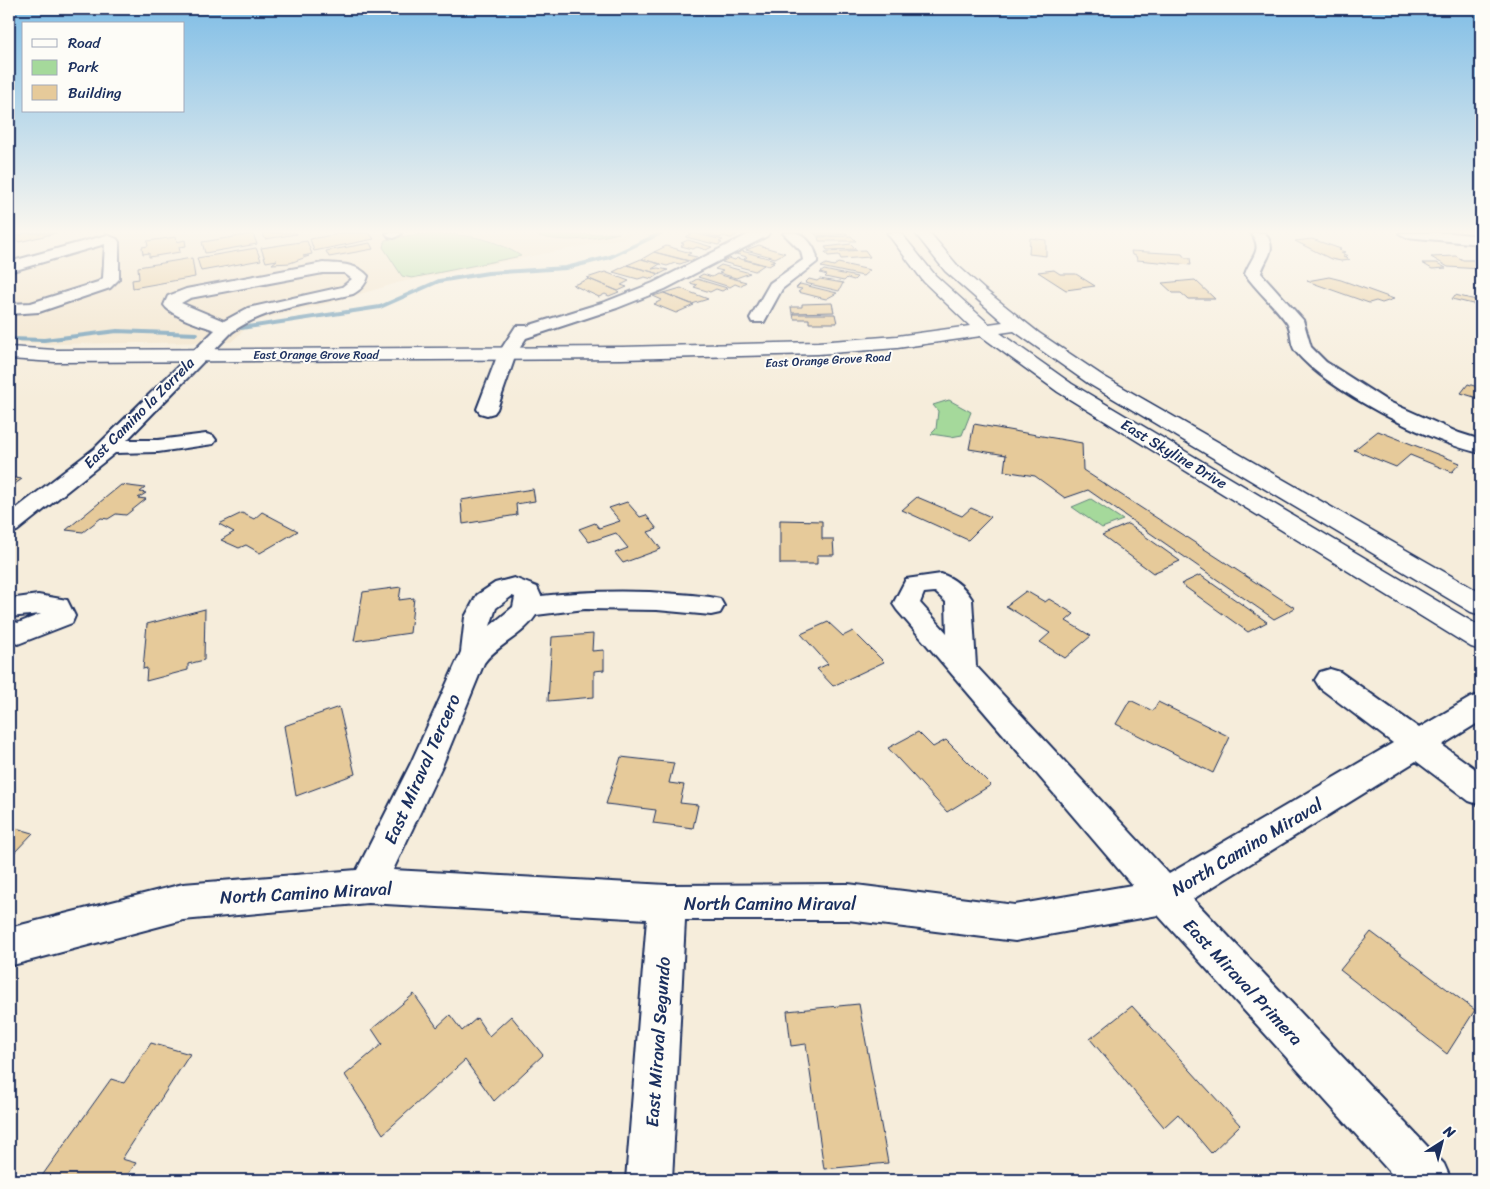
<svg xmlns="http://www.w3.org/2000/svg" width="1490" height="1189" viewBox="0 0 1490 1189" font-family="Sriracha,sans-serif">
<rect width="100%" height="100%" fill="#f6eddb"/>
<filter id="ink" filterUnits="userSpaceOnUse"><feTurbulence type="fractalNoise" baseFrequency=".02" numOctaves="2"/><feDisplacementMap in="SourceGraphic" scale="10" xChannelSelector="R" yChannelSelector="G"/><feConvolveMatrix kernelMatrix="1 2 1 2 8 2 1 2 1" color-interpolation-filters="sRGB"/></filter>
<g filter="url(#ink)">
<path fill="#f1e2c8" d="M117 233H635L624 238 401 282 326 304 254 321 231 342 48 344 9 342V263Z"/>
<path fill="#a5d99b" stroke="#60847c" d="M530 233 574 235 619 233C590 240 559 244 530 233Z
M444 234C475 236 494 239 521 256L412 278 402 276 383 247 385 240 412 235Z
M949 400 971 412 962 435 951 437 931 434 936 429 938 411 933 405Z
M1091 499 1123 520 1102 528 1072 507Z"/>
<g fill="none" stroke-linecap="round" stroke-linejoin="round">
<path stroke="#598dae" stroke-width="4" d="M241 328 380 307 439 281 488 273 566 268 610 257 661 233
M9 339 44 340 117 331 197 334"/>
</g>
<path fill="#e6ca9a" stroke="#1b2f5e" d="M23 233H56L19 242 13 237 24 234Z
M263 233H297V234L265 239Z
M344 233H369L374 239 314 251 310 239Z
M693 233 723 240 719 242 722 243 718 245 686 237Z
M701 233H729L737 235 731 238 723 236 720 238Z
M814 233H847L848 234 817 236Z
M253 234 257 244 205 253 202 242Z
M851 236 856 241H819L818 237Z
M176 237 177 242 185 240 186 246 179 247 180 252 149 257V253L143 254 142 247 148 246 147 241Z
M1030 238 1046 240V256L1029 254Z
M1312 239 1341 249 1339 250 1345 252 1341 253 1348 256 1343 257 1350 260 1341 261 1331 259 1295 241Z
M688 240 712 247 706 250 697 247 693 249 681 246 684 244 681 243Z
M307 241 312 254 303 256H309L290 263 272 264 277 260 266 262 261 248Z
M370 243 373 249 329 257 326 251Z
M851 244 856 249 827 250 825 247Z
M759 245 765 247H764L785 253 775 258 746 250Z
M666 246 691 253 687 255 697 257 690 261 654 252Z
M256 248 261 260 201 271 197 258Z
M865 250 870 257 841 259 839 255 828 256 825 252Z
M742 251 775 260 770 262 774 263 769 266 744 259 747 257 736 254Z
M1131 251 1182 254 1185 258H1190L1191 265 1137 260 1136 256 1132 255Z
M654 252 688 261 680 264 675 263 667 266 642 259Z
M1456 256 1463 260H1481V269L1448 267 1431 257Z
M192 258 195 277 133 288 132 280 139 279 138 267Z
M729 258 735 260 737 258 764 265 755 271 722 262Z
M641 259 660 264 652 269 658 268 668 270 660 274 627 265Z
M838 263 870 270 863 276 821 267 826 264 834 266Z
M1422 263H1437L1446 268 1432 269Z
M627 265 660 274 652 279 645 277 638 279 613 272Z
M721 265 750 273 736 278 719 273 723 271 715 269Z
M824 270 857 277 854 280 847 278 844 281 825 277 827 275 820 273Z
M1054 270 1060 274H1076L1095 286 1066 290 1038 272Z
M605 272 629 281 621 285 627 287 618 291 587 278Z
M703 274 712 277 717 274 746 282 740 286 735 284 730 287 698 277Z
M1329 277 1341 280 1394 299 1382 303 1376 301 1369 303 1307 281Z
M589 279 618 291 619 292 609 296 605 294 599 297 573 285Z
M697 279 727 288 722 291 716 289 710 292 694 287 697 285 690 283Z
M809 279 817 281 820 279 843 283 839 291 805 283Z
M1195 280 1215 299H1188L1181 293H1173L1162 283Z
M800 284 837 293 826 299 798 292 802 289 796 288Z
M681 288 687 291 708 299 692 304 664 293Z
M664 293 691 304 694 305 676 313 654 304 662 300 653 296Z
M1455 295 1476 300 1478 298 1481 299V311L1474 309 1477 305 1452 299Z
M832 303 834 312 792 313 791 307H802V304Z
M793 314H835L837 323H809V319H794Z
M1468 384 1481 388V399L1461 393Z
M974 424 1082 443 1083 470 1295 608 1274 619 1088 490 1065 498 1035 476 1004 471 1006 455 969 449Z
M1378 431 1460 463 1452 472 1410 455 1396 467 1354 450Z
M9 477 22 479 9 488Z
M121 485 145 488 140 492 146 493 138 498 146 499 126 515 116 514 108 519 101 518 83 532 66 530Z
M533 489 535 501 516 504 517 515 463 524 461 500Z
M917 497 962 516 971 508 991 517 968 540 902 510Z
M627 502 640 517 646 515 657 529 648 532 661 549 623 563 615 553 628 548 616 533 589 542 579 529 595 523 599 528 620 521 609 508Z
M262 512 298 531 260 553 246 545 239 548 221 540 234 532 219 524 242 513 254 519Z
M780 520 822 521V539H833L834 555H817V564H780Z
M1128 524 1180 561 1153 573 1102 535Z
M1200 575 1267 622 1248 632 1181 584Z
M401 587 399 600 414 598 410 633 354 641 363 592Z
M1026 591 1045 602 1049 599 1074 614 1066 621 1091 636 1065 658 1040 642 1050 633 1006 606Z
M205 609 204 660 188 664V670L146 681 147 668 143 669 147 624Z
M828 622 843 636 853 631 884 662 833 686 817 669 828 664 801 634Z
M593 634 592 651 604 650V670L594 671V697L548 701 552 637Z
M1130 700 1153 711 1158 702 1230 737 1213 773 1116 724Z
M339 707 355 774 296 796 284 726Z
M918 732 933 747 946 740 991 785 947 812 888 748Z
M621 757 674 763 669 783 684 785 680 803 698 805 693 828 653 823 656 810 606 804Z
M9 780V826L33 833 14 853 9 852Z
M1371 932 1475 1010 1447 1054 1340 970Z
M414 994 437 1027 450 1015 462 1031 477 1018 489 1036 511 1016 543 1055 494 1101 465 1060 383 1134 345 1075 382 1044 372 1029Z
M859 1004 888 1163 824 1169 806 1044 791 1046 787 1011Z
M1132 1006 1240 1125 1211 1153 1178 1114 1164 1127 1090 1039Z
M151 1043 190 1054 122 1159 136 1163 124 1180H39L111 1079 124 1083Z"/>
<g fill="none" stroke-linecap="round" stroke-linejoin="round">
<g stroke="#1b2f5e" stroke-width="4">
<path id="minor" d="M386 233H400L401 234 394 238 389 237Z
M751 233H769L767 236 665 289 617 308 526 338 516 354 497 409 494 413 487 415 480 413 477 409 498 354 516 326H527L605 302 653 283Z
M783 233C787 233 792 232 796 233 807 235 818 251 817 262L782 289 764 322H752L750 318 770 283 803 260 801 251Z
M1251 233H1265C1278 251 1266 256 1261 273L1303 320 1311 347 1326 362 1387 401 1459 433 1481 440V453C1431 443 1328 391 1296 352 1289 344 1293 332 1287 323 1275 306 1258 292 1245 274 1251 256 1264 251 1251 233Z
M1399 233H1452L1481 236V244L1406 237Z
M107 235 117 239 119 242V279L110 288 39 312 9 314V304L31 303 98 282 103 278 105 244 9 272V262Z
M323 263C338 264 357 263 368 276 366 285 360 290 353 294 312 304 267 307 232 332L127 440H158L206 434 213 436 216 440 213 444 158 452 115 453 17 531 9 533V514L95 448 215 330C201 325 172 317 164 305L168 296 186 289ZM323 273H344L352 279 342 287 248 308 224 321 181 303 190 298Z
M941 574C954 578 965 588 972 599L976 666 1169 874 1393 743 1320 688 1315 680 1320 672 1330 669 1340 672 1419 728 1470 698 1481 694V721L1442 745 1481 773V805L1469 801 1416 761 1193 899 1444 1164 1451 1180H1397L1158 915 1015 941 848 920H685L672 1180H626L647 919 368 903 183 920 9 966V928L183 884 357 870 410 765 461 652 465 617 477 595 495 583 514 578 537 587 541 596C587 591 632 590 678 594 692 595 707 596 720 599L724 606 720 613 711 615 657 610 585 609 536 615C523 636 498 644 484 663L442 766 393 870 667 885 848 884 1015 905 1132 885 897 610 893 604 906 579ZM935 592 946 602 947 633 920 603 924 593ZM512 596 515 597 513 607 490 626 496 608Z
M38 595 67 600 75 616 72 623 18 644 9 641V620L18 623 41 614 9 617V599Z"/>
</g>
<g stroke="#1b2f5e" stroke-width="3">
<path id="major" d="M887 233H901L935 275 989 324 1003 322 945 271 915 233H930L957 265 985 290 1039 333 1103 376 1481 593V615L1471 612 1089 384 1014 331 1000 333 1072 384 1481 627V650L1471 647 1058 392 981 336 897 348 818 354 622 359 55 362 9 359V347L55 350 622 347 818 342 897 336 970 326 924 282Z"/>
</g>
<use href="#minor" fill="#fdfcf7" fill-rule="evenodd"/>
<use href="#major" fill="#fdfcf7" fill-rule="evenodd"/>
</g>
</g>
<linearGradient id="sky" x2="0" y2="1"><stop stop-color="#7fbde6"/><stop offset="0.58" stop-color="#fbf7ef"/><stop offset="1" stop-color="#fbf7ef" stop-opacity="0"/></linearGradient>
<rect width="1490" height="400" fill="url(#sky)"/>
<g text-anchor="middle" stroke-width="4" stroke-linejoin="round" paint-order="stroke">
<g font-size="12" fill="#1b2f5e" stroke="#fdfcf7">
<text x="316" y="359">East Orange Grove Road</text>
<text transform="translate(828 360) rotate(-3)" y="4">East Orange Grove Road</text>
</g>
<g font-size="15" fill="#1b2f5e" stroke="#fdfcf7">
<text transform="translate(139 413) rotate(-45)" y="5">East Camino la Zorrela</text>
<text transform="translate(1174 454) rotate(31)" y="5">East Skyline Drive</text>
</g>
<g font-size="18" fill="#1b2f5e" stroke="#fdfcf7">
<text transform="translate(422 769) rotate(-66)" y="6">East Miraval Tercero</text>
<text transform="translate(1247 847) rotate(-31)" y="6">North Camino Miraval</text>
<text transform="translate(306 893) rotate(-3)" y="6">North Camino Miraval</text>
<text x="770" y="910">North Camino Miraval</text>
<text transform="translate(1243 982) rotate(47)" y="6">East Miraval Primera</text>
<text transform="translate(658 1042) rotate(-86)" y="6">East Miraval Segundo</text>
</g>
</g>
<rect width="1490" height="1189" fill="none" stroke="#fdfcf7" stroke-width="30"/>
<rect x="15" y="15" width="1460" height="1159" fill="none" stroke="#1b2f5e" stroke-width="2" filter="url(#ink)"/>
<rect x="22" y="22" width="162" height="90" fill="#fdfcf7" stroke="#a3aaba"/>
<rect x="32" y="39" width="25" height="8" fill="#fdfcf7" stroke="#a3aaba"/>
<text x="68" y="48" font-size="15" fill="#1b2f5e">Road</text>
<rect x="32" y="60" width="25" height="15" fill="#a5d99b" stroke="#a3aaba"/>
<text x="68" y="72" font-size="15" fill="#1b2f5e">Park</text>
<rect x="32" y="85" width="25" height="15" fill="#e6ca9a" stroke="#a3aaba"/>
<text x="68" y="98" font-size="15" fill="#1b2f5e">Building</text>
<g transform="translate(1442 1142) rotate(36)" stroke="#fdfcf7" stroke-width="4" paint-order="stroke">
<path d="M0-4L9 19L0 12L-9 19Z" fill="#1b2f5e"/>
<text y="-8" font-size="14" font-weight="bold" text-anchor="middle" fill="#1b2f5e">N</text>
</g>
</svg>
